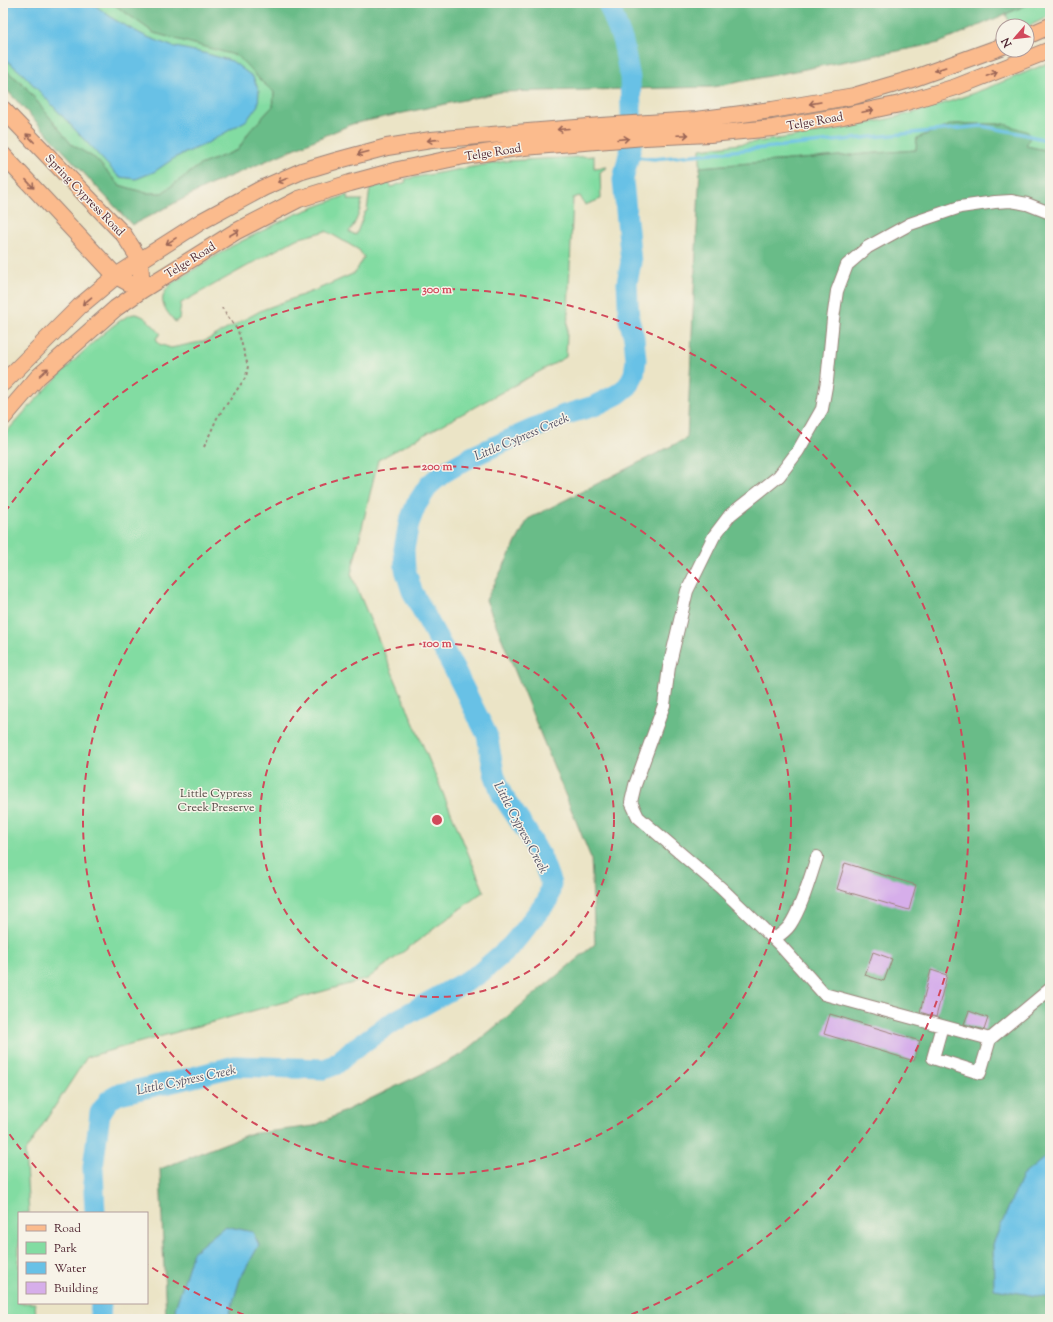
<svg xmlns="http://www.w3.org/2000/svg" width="1053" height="1322" viewBox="0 0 1053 1322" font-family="'Sorts Mill Goudy',serif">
<rect width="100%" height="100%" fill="#f7f3e8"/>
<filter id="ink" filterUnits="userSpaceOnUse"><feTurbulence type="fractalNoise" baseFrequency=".025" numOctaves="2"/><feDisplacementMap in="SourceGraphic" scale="8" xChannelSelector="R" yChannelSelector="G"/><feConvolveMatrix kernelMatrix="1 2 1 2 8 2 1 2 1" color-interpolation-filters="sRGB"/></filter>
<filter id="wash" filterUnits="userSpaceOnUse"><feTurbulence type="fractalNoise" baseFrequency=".012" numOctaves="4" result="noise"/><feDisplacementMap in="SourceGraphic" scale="16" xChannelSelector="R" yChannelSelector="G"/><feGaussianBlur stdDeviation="0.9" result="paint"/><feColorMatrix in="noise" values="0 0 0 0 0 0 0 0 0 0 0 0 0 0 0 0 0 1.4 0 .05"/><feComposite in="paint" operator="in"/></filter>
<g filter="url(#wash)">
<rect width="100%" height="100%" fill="#ebe4c6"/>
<path fill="#82dca2" stroke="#667e66" d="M3 3H112L154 33 239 56 262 82 274 91 273 106 249 132 238 150 200 165 162 193H146L119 185 96 159 71 144 24 85 3 68Z
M1031 3H1050V16L1027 27 1011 26 1006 14Z
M1050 62V151L1026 146 1005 124H953L917 138 916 150 700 167V149C773 140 845 131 916 112 962 99 1006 81 1050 62Z
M594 156V168L607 167 600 172 601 199 585 205 580 196 573 198 566 357 378 460 351 574 484 891 367 979 87 1057 25 1152 29 1213H19V1303H35L36 1319H3V436C21 415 113 314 135 314 146 315 154 327 161 334L156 338 159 344 171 348 205 341 262 310 316 290 355 273 364 257 359 250 326 231 296 239 181 303 179 319 175 322C163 307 156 299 172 283L232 246 294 215 347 195 349 200H362C360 212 356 223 349 232L356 235 365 212 367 211 370 188 389 182 391 187 406 182 405 179 506 161Z"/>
<path fill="#69bc88" stroke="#5a6e5a" d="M112 3H1031L939 43 713 87 501 92 352 124 210 185 132 225 3 86V68L24 85 71 144 96 159 119 185 146 193H162L200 165 238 150 249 132 273 106 274 92 262 82 238 56 154 33Z
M953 124H1005L1028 132 1030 137 1026 146 1050 151V1319H166L160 1169 249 1134 314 1126 461 1055 595 944 591 858 486 600 528 519 687 438 700 167 916 150 917 138Z"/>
<path fill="#68c1e6" stroke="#597088" d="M3 3H92L115 20 145 36 171 46 204 53 232 61 253 77 259 91 258 105 247 120 204 145 176 157 154 172 136 179 119 177 25 76 3 57Z
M1050 1153V1298L994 1289 993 1244 1022 1176Z
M225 1226 253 1232 259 1245 240 1279 228 1319H179L175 1309 193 1252Z"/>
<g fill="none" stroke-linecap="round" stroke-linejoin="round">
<path stroke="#68c1e6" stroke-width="3.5" d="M629 156 654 159 982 126 1018 133 1050 141"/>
<path stroke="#68c1e6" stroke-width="21" d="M95 1213 93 1168 100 1113 109 1100 119 1094 182 1080 235 1066 324 1069 335 1065 351 1051 388 1025 479 974 511 946 548 900 551 884 542 859 527 832 502 795 494 773 487 735 454 669 412 591 405 569 404 549 409 523 416 505 429 485 443 473 471 457 564 415 594 406 618 394 628 386 634 374 636 360 634 337 629 320 627 283 631 262 623 180 632 142 630 78 623 42 608 3
M100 1319 101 1303"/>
</g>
<g id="blocks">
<path fill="#d6aeea" d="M845 863 916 885 909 910 837 889Z
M873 952 892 959 884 981 865 975Z
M931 970 947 975 936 1017 920 1012Z
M969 1011 988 1018 984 1030 964 1024Z
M830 1014 920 1041 914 1061 824 1034Z"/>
</g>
</g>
<g filter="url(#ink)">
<use href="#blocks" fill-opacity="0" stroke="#9a8278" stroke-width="1"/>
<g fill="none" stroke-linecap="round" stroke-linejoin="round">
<g stroke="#9a8278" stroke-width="14">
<path id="minor" d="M774 939C780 935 786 931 790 925 802 907 810 877 817 857
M942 1026 933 1058 980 1073 990 1039 1050 989
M990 1039 824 994 780 945 721 888 638 817 631 802 635 785 664 705 669 667 687 591 714 536 730 515 779 476 798 451 822 409 827 381 833 319 837 291 847 265 868 247 910 224 960 207 995 202 1011 201 1027 204 1050 213"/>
</g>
<g stroke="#9a8278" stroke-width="18">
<path id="major" d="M1027 36 1050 26
M3 109 124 235 140 260 142 290
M3 155 116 276 142 290
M3 383 80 306 116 276 202 221 263 188 302 171 339 160 387 147 431 140 601 126 696 120 772 110 854 96 912 79 1003 46
M3 418 38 377 116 308 142 290 235 232 299 199 350 183 398 170 464 156 524 147 645 137 710 134 773 128 843 116 900 104 956 87 1050 50"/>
</g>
<path stroke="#9a8278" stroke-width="2" stroke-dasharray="3 3" stroke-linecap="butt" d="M204 447 217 418 246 377 248 366 238 331 222 308"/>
<use href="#minor" stroke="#fff" stroke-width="12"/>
<use href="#major" stroke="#fbbb8d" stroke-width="16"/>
</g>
<defs><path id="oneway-shaft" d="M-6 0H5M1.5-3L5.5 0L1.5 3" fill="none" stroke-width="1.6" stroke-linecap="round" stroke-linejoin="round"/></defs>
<g stroke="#9a6557">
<use href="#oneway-shaft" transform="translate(940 69) rotate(161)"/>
<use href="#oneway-shaft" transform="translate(992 74) rotate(-21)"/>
<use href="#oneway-shaft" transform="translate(815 103) rotate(170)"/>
<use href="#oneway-shaft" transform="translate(868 111) rotate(-12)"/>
<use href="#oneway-shaft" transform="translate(563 129) rotate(175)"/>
<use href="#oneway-shaft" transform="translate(683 135) rotate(-3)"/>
<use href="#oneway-shaft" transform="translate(30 138) rotate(-134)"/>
<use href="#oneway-shaft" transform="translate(623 139) rotate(-5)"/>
<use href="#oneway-shaft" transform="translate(433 140) rotate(174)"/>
<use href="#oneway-shaft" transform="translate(363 153) rotate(165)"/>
<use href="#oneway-shaft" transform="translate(283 180) rotate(157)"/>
<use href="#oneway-shaft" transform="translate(30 184) rotate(47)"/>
<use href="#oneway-shaft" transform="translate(234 233) rotate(-30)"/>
<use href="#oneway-shaft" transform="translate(171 241) rotate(148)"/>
<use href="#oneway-shaft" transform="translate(87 301) rotate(140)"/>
<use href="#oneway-shaft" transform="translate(44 372) rotate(-42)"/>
</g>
</g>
<g fill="none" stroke="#d1495b" stroke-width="2" stroke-dasharray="7 5">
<circle cx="437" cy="820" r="177"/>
<circle cx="437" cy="820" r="354"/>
<path d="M255 1319A531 531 0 0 1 148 1265M78 1211A531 531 0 0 1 5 1128M5 512A531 531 0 1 1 619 1319"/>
</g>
<g text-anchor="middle" stroke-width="3" stroke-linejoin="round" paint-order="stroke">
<g font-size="12" fill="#4a1f2b" stroke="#f7f3e8">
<text transform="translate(815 121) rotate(-10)" y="4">Telge Road</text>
<text transform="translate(493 152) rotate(-9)" y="4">Telge Road</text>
<text transform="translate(85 195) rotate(46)" y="4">Spring Cypress Road</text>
<text transform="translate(190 260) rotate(-32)" y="4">Telge Road</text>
</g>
<g font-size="12" fill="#584e49" stroke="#f7f3e8">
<text x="216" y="797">Little Cypress<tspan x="216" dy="14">Creek Preserve</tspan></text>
</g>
<g font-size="13" font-style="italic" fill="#535063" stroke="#f7f3e8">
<text transform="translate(521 436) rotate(-23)" y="5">Little Cypress Creek</text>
<text transform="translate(522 827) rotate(62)" y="5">Little Cypress Creek</text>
<text transform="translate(186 1079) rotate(-12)" y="5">Little Cypress Creek</text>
</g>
</g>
<circle cx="437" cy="820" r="6" fill="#d1495b" stroke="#f7f3e8" stroke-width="2"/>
<g font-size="12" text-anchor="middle" font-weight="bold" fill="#d1495b" stroke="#f7f3e8" stroke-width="3" stroke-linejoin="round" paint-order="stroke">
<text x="437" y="293">300 m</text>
<text x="437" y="470">200 m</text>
<text x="437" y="647">100 m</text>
</g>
<rect width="1053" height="1322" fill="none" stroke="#f7f3e8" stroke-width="16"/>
<rect x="18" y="1212" width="130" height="92" fill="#f7f3e8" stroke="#b29e9c"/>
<rect x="26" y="1225" width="20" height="6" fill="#fbbb8d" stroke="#b29e9c"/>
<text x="54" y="1232" font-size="12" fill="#4a1f2b">Road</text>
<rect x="26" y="1242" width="20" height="12" fill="#82dca2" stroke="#b29e9c"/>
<text x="54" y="1252" font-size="12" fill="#4a1f2b">Park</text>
<rect x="26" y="1262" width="20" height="12" fill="#68c1e6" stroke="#b29e9c"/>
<text x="54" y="1272" font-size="12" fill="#4a1f2b">Water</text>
<rect x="26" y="1282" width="20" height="12" fill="#d6aeea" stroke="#b29e9c"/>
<text x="54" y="1292" font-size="12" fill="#4a1f2b">Building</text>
<g transform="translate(1015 38) rotate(242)"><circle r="19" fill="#f7f3e8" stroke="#b29e9c"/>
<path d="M0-3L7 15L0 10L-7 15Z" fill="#d1495b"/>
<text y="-6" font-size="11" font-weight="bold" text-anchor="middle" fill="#4a1f2b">N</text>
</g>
</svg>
